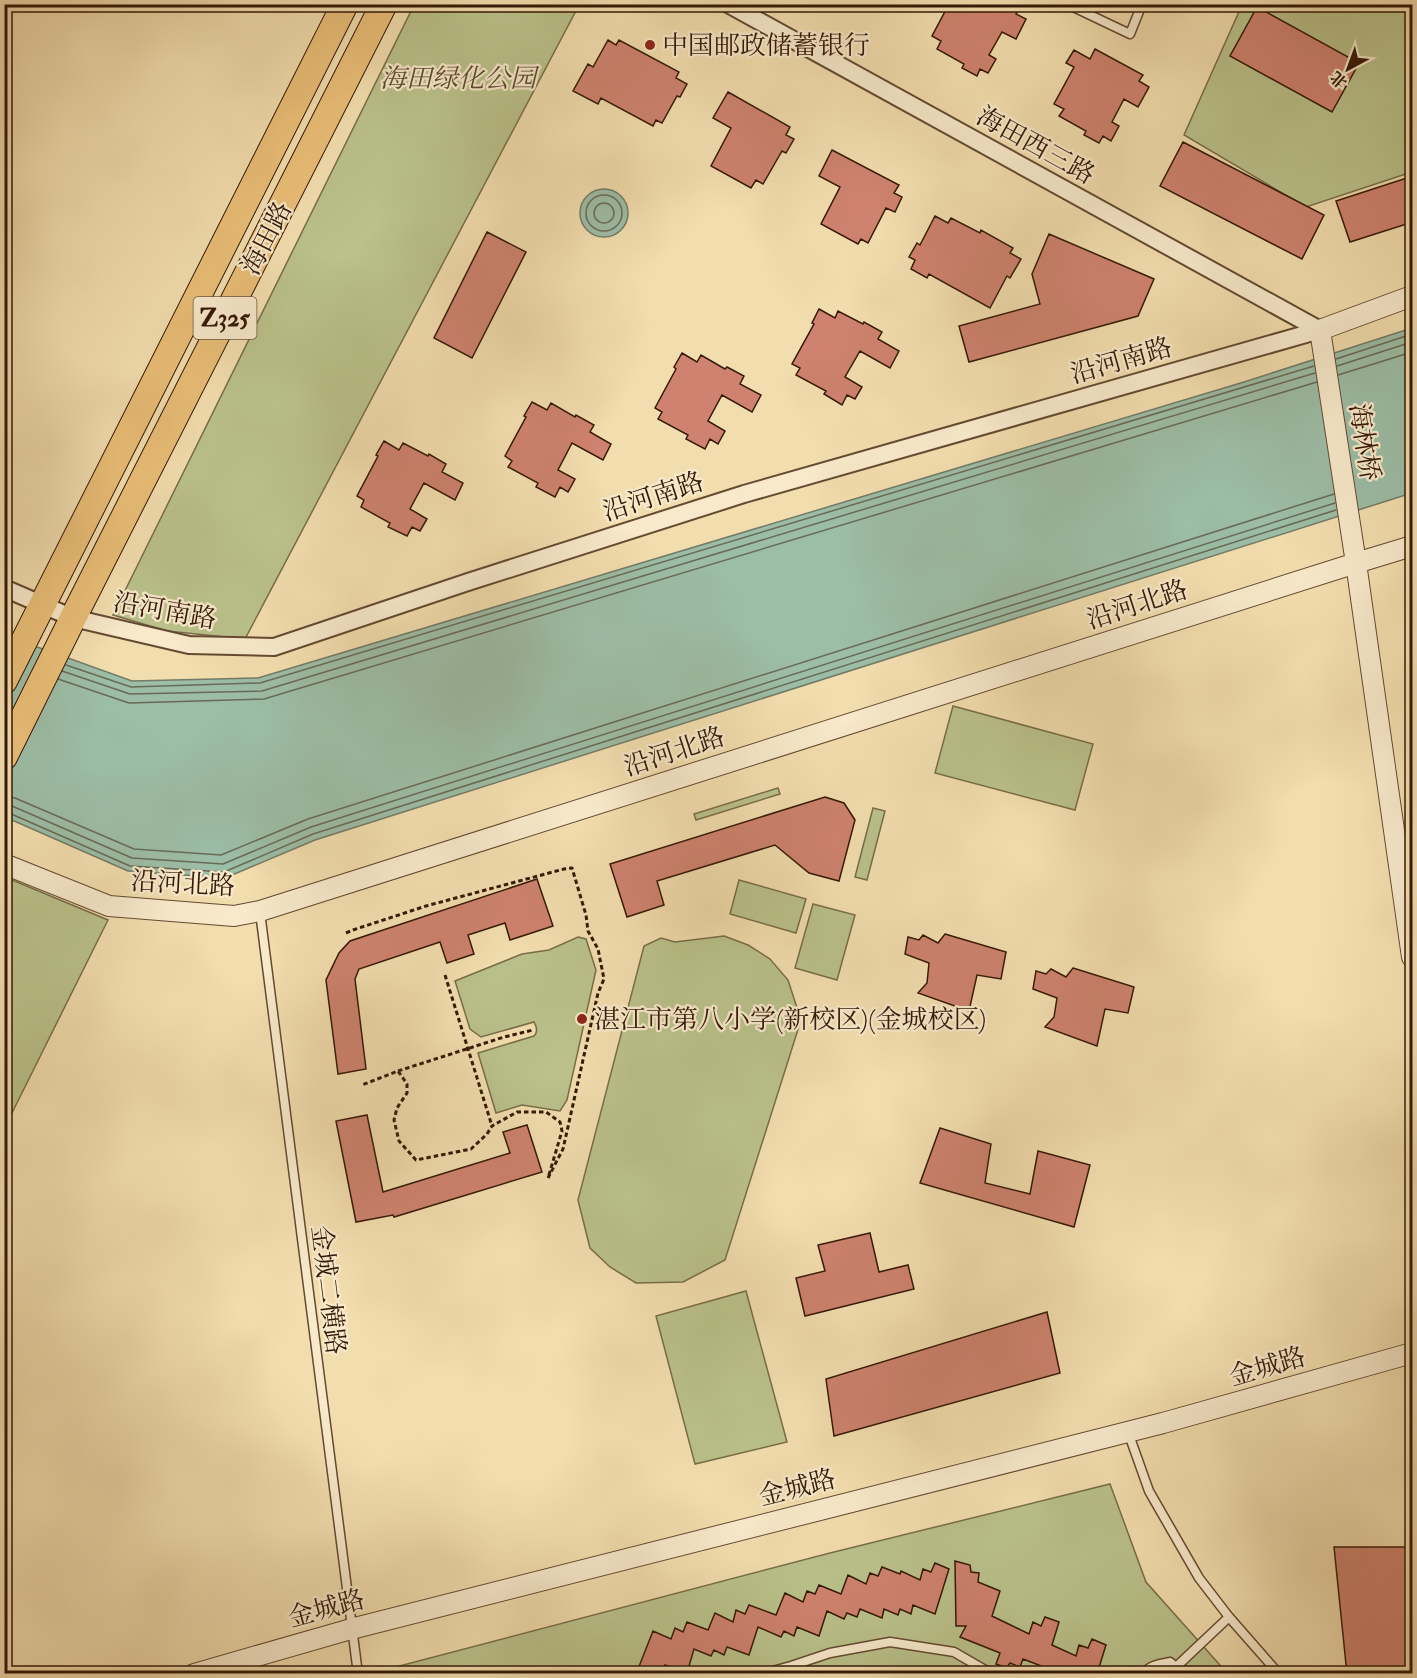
<svg xmlns="http://www.w3.org/2000/svg" width="1417" height="1678" viewBox="0 0 1417 1678" font-family="'IM FELL Double Pica','Noto Serif SC',serif">
<rect width="100%" height="100%" fill="#f2ddae"/>
<filter id="stains"><feTurbulence type="fractalNoise" baseFrequency=".00333" numOctaves="4"/><feColorMatrix values="0 0 0 0 .2 0 0 0 0 .09 0 0 0 0 .02 0 0 0 .5 -.17"/></filter>
<radialGradient id="worn" r=".72"><stop offset=".6" stop-color="#630" stop-opacity="0"/><stop offset="1" stop-color="#630" stop-opacity=".3"/></radialGradient>
<path fill="#bac18b" stroke="#786d49" stroke-width="1.5" d="M1399 4 1412 12V172L1306 207 1184 135 1242 5Z
M414 5H579L245 639 167 631 113 615Z
M953 706 1093 744 1075 810 935 773Z
M778 788 780 794 696 820 694 814Z
M873 808 885 811 867 880 855 877Z
M5 877 108 920 5 1127Z
M739 880 806 899 796 933 730 914Z
M813 904 855 915 837 980 795 968Z
M724 936 748 945 770 959 788 980 801 1020 725 1260 683 1282 636 1283 610 1267 590 1248 578 1200 644 946 661 938 675 942Z
M578 937 586 939 596 970 567 1100 560 1111 522 1105 496 1113 478 1053 534 1036C538 1032 537 1027 534 1022L481 1037 470 1029 455 981 522 954 549 950Z
M746 1291 787 1442 695 1464 656 1316Z
M1110 1484 1146 1582 1227 1673 369 1674 830 1553Z"/>
<path fill="#9cbda6" stroke="#737b66" stroke-width="1.5" d="M580 213a24 24 0 1 1 48 0a24 24 0 1 1-48 0Z
M1412 328V493L315 840 225 878 128 871 5 817 4 635 132 681 258 678 1244 382Z"/>
<g fill="none" stroke-linecap="round" stroke-linejoin="round">
<path stroke="#686b56" stroke-width="1.5" d="M586 213a18 18 0 1 1 36 0a18 18 0 1 1-36 0Z
M594 213a10 10 0 1 1 20 0a10 10 0 1 1-20 0Z
M1336 359 1412 334
M1337 366 1412 342
M1338 375 1412 352
M66 665 131 687 260 683 1314 366
M62 671 130 694 262 691 1315 373
M58 679 129 703 264 699 1317 382
M4 796 15 798 134 849 221 855 308 819 1334 494
M4 805 12 806 132 858 223 864 311 827 1335 503
M4 812 9 813 130 866 224 872 313 834 1336 510"/>
</g>
<path fill="#ce826f" stroke="#351907" stroke-width="1.5" d="M949 4H1022L1016 14 1026 19 1016 39 1002 32 989 55 996 59 988 73 980 69 977 76 962 68 964 64 937 49 941 41 932 36Z
M1257 7 1359 63 1332 112 1230 56Z
M608 40 616 45 619 40 679 72 676 78 687 84 680 97 677 96 662 123 656 120 653 126 601 98 598 104 573 91 588 64 593 67Z
M1095 49 1143 75 1139 81 1149 87 1138 107 1124 99 1112 122 1119 126 1111 141 1103 136 1099 143 1084 135 1086 131 1059 116 1064 109 1054 104 1074 67 1066 63 1074 50 1090 59Z
M728 92 790 127 786 135 794 139 786 153 782 151 763 184 756 180 751 188 711 166 731 128 713 118Z
M1183 142 1324 215 1302 259 1160 186Z
M832 150 899 185 894 193 902 197 895 212 886 208 868 243 861 239 858 244 821 224 840 187 819 176Z
M1413 176V222L1350 242 1336 201Z
M935 216 948 223 951 218 980 233 981 230 1013 248 1010 253 1021 259 1010 278 1007 276 990 308 929 274 927 278 911 269 915 260 909 257 917 243 920 245Z
M487 232 526 252 472 358 434 338Z
M1049 234 1154 279 1138 316 969 362 959 326 1040 304 1032 274Z
M819 309 835 318 838 311 863 324 864 322 882 332 878 339 899 351 890 368 860 351 845 377 862 387 855 399 847 395 842 405 824 394 826 391 796 375 800 368 792 364 814 324 812 323Z
M682 353 697 362 701 355 725 369 727 367 744 376 740 384 761 395 752 412 722 395 708 421 725 431 718 444 710 439 705 449 686 439 688 435 658 419 662 412 655 408 676 369 674 367Z
M532 402 547 410 551 403 575 417 576 415 594 425 590 432 611 444 603 460 572 443 558 470 575 479 568 492 560 487 555 497 536 487 538 483 508 467 512 461 505 456 526 417 524 416Z
M384 441 399 450 403 443 428 456 429 454 446 464 442 472 463 483 455 500 424 483 410 509 427 519 420 531 412 527 407 536 388 527 390 523 361 507 364 500 357 496 378 456 376 455Z
M825 797 844 803 855 820 839 881 809 873 775 845 657 881 664 905 627 917 610 864Z
M537 879 553 926 510 940 505 923 468 935 474 954 447 963 440 942 359 969 355 979 366 1069 338 1074 326 980 339 953 350 941Z
M945 934 1006 952 1001 979 977 975 969 1011 918 993 927 983 929 963 905 954 908 937 919 940 923 935 938 943Z
M1073 968 1134 987 1128 1013 1105 1009 1097 1046 1045 1027 1054 1017 1057 998 1033 989 1036 971 1046 974 1051 969 1066 977Z
M367 1115 383 1192 510 1153 503 1132 527 1125 542 1172 394 1217 393 1215 356 1222 336 1121Z
M940 1128 991 1144 985 1183 1030 1194 1038 1151 1090 1165 1074 1227 920 1183Z
M870 1233 879 1272 908 1265 914 1289 805 1316 796 1278 825 1271 818 1245Z
M1047 1312 1060 1373 834 1436 826 1379Z
M1334 1547H1413V1668L1370 1674H1347Z
M955 1561 970 1565 971 1572 979 1573 978 1582 1000 1591 992 1616 1029 1634 1033 1622 1041 1626 1045 1617 1059 1622 1052 1645 1076 1656 1079 1645 1088 1648 1092 1639 1106 1645 1097 1674H1047L1049 1669 1023 1659 1020 1667 1010 1663 1007 1668 996 1664 1000 1653 960 1637 966 1626H956Z
M935 1563 949 1569 935 1614 913 1605 911 1614 900 1609 898 1615 884 1609 882 1618 860 1609 857 1617 847 1613 844 1619 827 1611 819 1636 797 1627 794 1636 784 1631 781 1637 758 1627 749 1655 727 1647 724 1655 714 1650 711 1656 694 1649 687 1673 665 1665 662 1673 652 1668 649 1674 638 1669 653 1631 671 1639 675 1628 683 1632 687 1622 708 1630 715 1613 733 1622 736 1610 745 1614 749 1605 776 1615 785 1593 803 1602 807 1591 815 1594 819 1585 841 1594 848 1575 866 1584 870 1573 878 1576 882 1567 900 1574 901 1571 920 1580 923 1569 931 1572Z"/>
<g fill="none" stroke-linecap="round" stroke-linejoin="round">
<g stroke="#644a31" stroke-width="11">
<path id="service" d="M1067 4 1130 34 1142 4
M260 912 358 1674
M1128 1432 1149 1491 1199 1578 1229 1617 1279 1674
M762 1674 791 1666 830 1653 890 1642 954 1652 992 1674
M1143 1674C1150 1665 1159 1664 1170 1662L1176 1667 1229 1617"/>
</g>
<g stroke="#644a31" stroke-width="20">
<path id="minor" d="M728 4 1320 330
M4 588 73 618 189 645 274 647 468 582 744 494 1320 330"/>
</g>
<g stroke="#644a31" stroke-width="22">
<path id="tertiary" d="M1412 296 1320 330 1356 563 1412 957
M4 864 109 906 234 916 260 911 1356 563 1412 546
M194 1674 351 1629 1163 1423 1412 1353"/>
</g>
<g stroke="#351907" stroke-width="28">
<path id="primary" d="M4 681 345 4
M4 757 73 618 384 4"/>
</g>
<path stroke="#351907" stroke-width="3" stroke-dasharray="4.5 3" stroke-linecap="butt" d="M346 933 353 930 426 906 564 869 572 868 586 915 588 931 598 949 604 979 598 993 563 1149 548 1178 562 1131 560 1122 546 1112H517L492 1126 487 1134 471 1149 416 1160 399 1141 394 1120 397 1108 407 1093V1084L398 1071 362 1085
M445 975 492 1126
M398 1071 504 1037 533 1030"/>
<use href="#service" stroke="#f7e9ca" stroke-width="8"/>
<use href="#minor" stroke="#f7e9ca" stroke-width="16"/>
<use href="#tertiary" stroke="#f7e9ca" stroke-width="20"/>
<use href="#primary" stroke="#e9be77" stroke-width="26"/>
</g>
<g fill="#8f2418" stroke="#f7e9ca" stroke-width="2">
<circle cx="650" cy="45" r="6"/>
<circle cx="582" cy="1019" r="6"/>
</g>
<g text-anchor="middle" stroke-width="4.5" stroke-linejoin="round" paint-order="stroke">
<rect fill="#f7e9ca" stroke="#6f5742" stroke-width="1.5" x="193.5" y="297" width="63" height="42" rx="4.5"/>
<g font-size="24" font-weight="bold" fill="#351907">
<text x="225" y="326">Z325</text>
</g>
<g font-size="26" fill="#351907" stroke="#f7e9ca" text-anchor="start">
<text x="662" y="54">中国邮政储蓄银行</text>
<text x="594" y="1028">湛江市第八小学(新校区)(金城校区)</text>
</g>
<g font-size="26" font-style="italic" fill="#5d4b2f" stroke="#f7e9ca">
<text x="458" y="87">海田绿化公园</text>
</g>
<g font-size="26" fill="#351907" stroke="#f7e9ca">
<text transform="translate(1036 145) rotate(29)" y="9">海田西三路</text>
<text transform="translate(266 238) rotate(-63)" y="9">海田路</text>
<text transform="translate(1121 360) rotate(-16)" y="9">沿河南路</text>
<text transform="translate(1365 442) rotate(81)" y="9">海林桥</text>
<text transform="translate(653 496) rotate(-18)" y="9">沿河南路</text>
<text transform="translate(1137 604) rotate(-18)" y="9">沿河北路</text>
<text transform="translate(165 610) rotate(10)" y="9">沿河南路</text>
<text transform="translate(674 751) rotate(-18)" y="9">沿河北路</text>
<text transform="translate(183 883) rotate(3)" y="9">沿河北路</text>
<text transform="translate(329 1290) rotate(83)" y="9">金城二横路</text>
<text transform="translate(1267 1366) rotate(-16)" y="9">金城路</text>
<text transform="translate(797 1487) rotate(-14)" y="9">金城路</text>
<text transform="translate(326 1608) rotate(-15)" y="9">金城路</text>
</g>
</g>
<rect width="1417" height="1678" fill="none" stroke="#f2ddae" stroke-width="24"/>
<rect x="6" y="6" width="1405" height="1666" fill="none" stroke="#351907" stroke-width="3"/>
<rect x="12" y="12" width="1393" height="1654" fill="none" stroke="#351907" stroke-width="1.5"/>
<g transform="translate(1348 69) rotate(221)" stroke="#f7e9ca" stroke-width="4.5" paint-order="stroke">
<path d="M0-4.5L10 22L0 15L-10 22Z" fill="#351907"/>
<text y="-9" font-size="16" font-weight="bold" text-anchor="middle" fill="#351907">北</text>
</g>
<rect width="100%" height="100%" filter="url(#stains)"/>
<rect width="100%" height="100%" fill="url(#worn)"/>
</svg>
